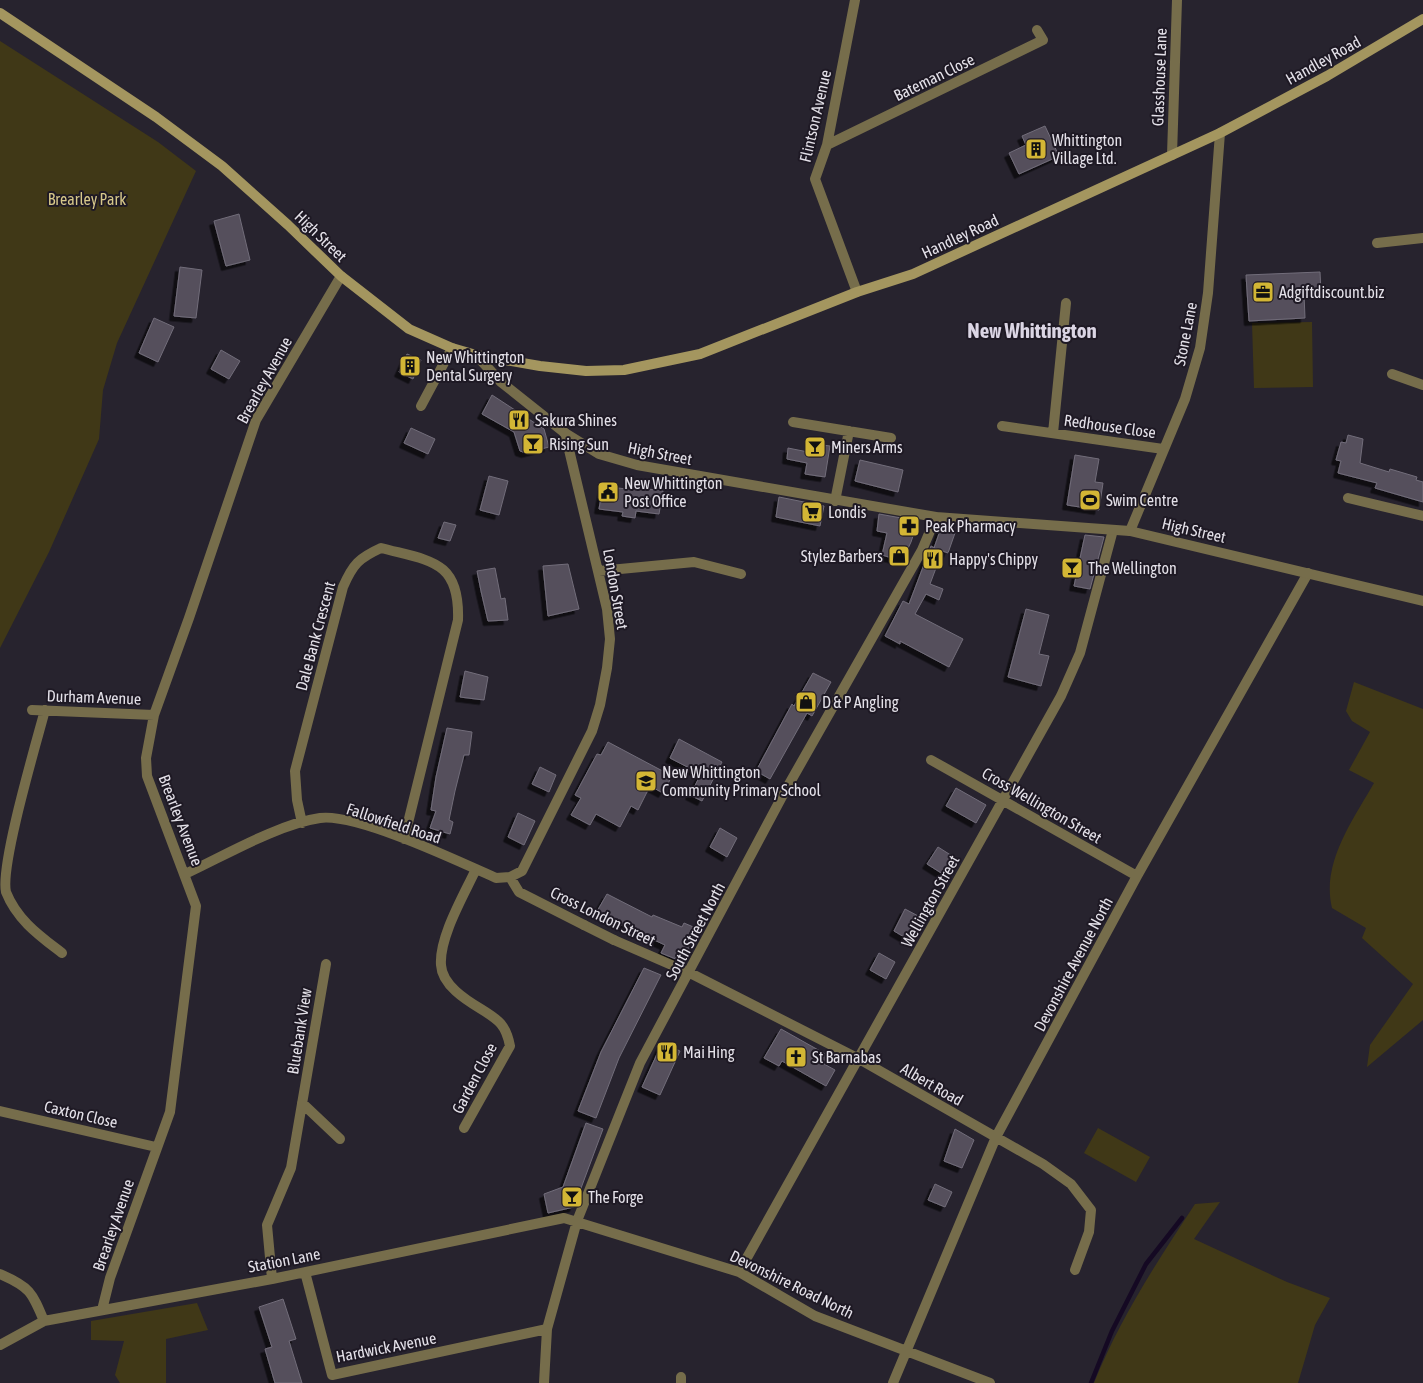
<svg xmlns="http://www.w3.org/2000/svg" width="1423" height="1383" viewBox="0 0 1423 1383" font-family="'Asap Condensed',sans-serif">
<defs>
<filter id="shadow"><feDropShadow dx="-4.5" dy="4.5" stdDeviation="0" flood-color="#0009"/></filter>
</defs>
<rect width="100%" height="100%" fill="#27232e"/>
<path fill="#403817" d="M0 41 158 142 196 171 117 343 103 390 99 439 49 552 0 648Z
M1312 322 1313 387 1254 388 1252 323Z
M1354 682 1423 709V1020L1367 1067 1370 1045 1413 984 1362 938 1366 928 1332 908C1321 863 1353 820 1374 783L1349 770 1370 732 1352 721 1346 711Z
M1098 1128 1150 1157 1136 1182 1084 1153Z
M1220 1202 1194 1239 1287 1282 1330 1298 1315 1325 1298 1383H1094C1120 1318 1157 1262 1195 1204Z
M197 1303 208 1330 166 1339V1383H120L115 1375 124 1341 91 1340V1321Z"/>
<g fill="none" stroke-linecap="round" stroke-linejoin="round">
<path stroke="#150923" stroke-width="4.5" d="M1091 1383 1112 1331 1146 1264 1182 1218"/>
</g>
<path fill="#544f5c" stroke="#726d7a" filter="url(#shadow)" d="M1045 126 1059 156 1019 174 1009 153 1026 145 1022 136Z
M239 214 250 260 226 266 214 221Z
M180 267 202 270 196 318 174 316Z
M1320 272 1321 293 1304 294 1305 318 1249 321 1246 275Z
M154 318 174 327 158 362 139 353Z
M221 350 240 361 229 379 211 369Z
M407 354 421 360 413 379 399 372Z
M492 395 544 429 549 447 526 453 520 451 514 432 482 414Z
M411 428 435 439 428 454 404 443Z
M1348 435 1363 439 1360 463 1389 472 1390 469 1417 477 1416 480 1423 482V502L1375 488 1377 483 1338 473 1341 461 1336 460 1341 442 1346 443Z
M815 444 830 446 825 477 805 474 807 463 787 459 788 448 813 453Z
M1075 455 1099 459 1095 482 1103 483 1099 510 1067 505Z
M860 460 903 470 898 492 855 481Z
M489 476 508 481 499 515 480 510Z
M603 486 626 489V486L663 491 659 514 636 511 635 518 622 516 623 512 599 509Z
M779 497 824 506 820 526 776 517Z
M879 514 918 521 911 542 902 561 882 555 887 533 877 531Z
M444 522 456 525 450 541 438 538Z
M941 528 955 533 948 553 934 548Z
M1085 535 1104 537 1090 589 1074 586Z
M931 546 942 552 930 584 943 589 939 600 926 594 915 614 963 639 949 667 900 641V644L885 636 903 601 909 604Z
M568 564 579 609 548 616 543 566Z
M495 568 501 599 505 598 508 620 488 621 481 591 477 571Z
M1026 609 1049 615 1039 654 1049 656 1041 686 1008 677Z
M465 671 488 677 484 700 460 697Z
M813 673 831 682 812 716 807 713 770 779 756 771 792 704 794 706Z
M447 728 472 732 469 755H464L455 791 449 820 453 822 450 834 430 828 436 811 431 810 436 777Z
M679 739 722 762 702 801 690 795 701 774 670 758Z
M608 742 672 776 663 793 650 786 638 810 631 806 620 827 596 814 590 825 571 815 581 798 575 795 597 754 601 755Z
M540 767 556 775 549 792 532 784Z
M956 788 986 805 976 823 946 806Z
M518 813 535 821 524 845 508 837Z
M720 828 737 838 727 857 710 847Z
M938 847 957 859 946 876 927 864Z
M607 894 652 917 653 915 682 927 684 923 698 929 683 962 661 953 665 945 596 913Z
M905 909 922 918 911 941 894 931Z
M879 953 895 962 886 979 870 970Z
M644 968 661 975 619 1058 596 1118 578 1111 601 1052Z
M781 1029 829 1056 824 1064 835 1070 826 1086 782 1061 779 1066 764 1058Z
M662 1043 680 1051 660 1095 642 1087Z
M586 1123 603 1129 574 1207 548 1213 544 1194 563 1187Z
M955 1129 974 1140 962 1168 944 1161Z
M935 1184 952 1192 945 1207 928 1200Z
M283 1299 296 1339 289 1341 302 1383H275L265 1349 272 1347 259 1307Z"/>
<g fill="none" stroke-linecap="round" stroke-linejoin="round">
<path stroke="#766d4b" stroke-width="10" d="M584 925 614 940"/>
<path stroke="#766d4b" stroke-width="10" d="M855 0 827 145 815 179 857 292
M827 145 1043 40 1037 30
M1172 155 1177 0
M1377 243 1423 238
M1392 374 1423 385
M421 406 452 348
M793 422 891 438
M1002 426 1163 449
M1053 433 1066 303
M1348 498 1423 516
M835 501 849 431
M1130 531 1185 399 1200 348 1208 293 1220 133
M599 571 694 562 741 574
M32 710 154 715
M45 710C36 744 0 865 6 892 17 920 40 936 62 953
M931 760 1137 876
M302 823 297 800 295 771 343 587C353 564 359 558 381 548 430 561 460 560 458 620L404 839
M185 874C224 856 278 824 320 818 357 813 458 861 496 878L510 877 522 871 592 731 600 705 607 668 610 639 607 609 565 433
M510 877 519 892 584 925
M614 940 690 973 859 1059 1043 1164 1071 1184 1091 1210 1089 1232 1075 1270
M302 1103 340 1139
M0 1111 156 1147
M464 1128 510 1046C506 1025 499 1020 481 1009 466 1000 442 985 441 965 439 937 464 895 476 869
M305 1272 332 1375 547 1329
M739 1272 1061 696 1080 653 1113 530
M0 1274C30 1287 32 1292 44 1321
M272 1279 267 1225 291 1168 326 964
M102 1310 110 1278 170 1112 196 906 147 776 146 758 154 715 189 618 256 420 341 276
M0 1345 44 1321 272 1279 564 1218 739 1272 815 1316 990 1383
M544 1383 547 1329 577 1221 640 1063 784 793 922 550 936 517
M681 1383V1377
M893 1383 996 1137 1137 876 1308 573"/>
<path stroke="#766d4b" stroke-width="10" d="M476 355 501 382 565 433 599 454 637 465 936 517 1130 531 1423 601"/>
<path stroke="#a4965f" stroke-width="10" d="M0 13 156 117 222 166 288 225 341 276 409 329 452 348 476 355 540 366 586 371 624 370 700 354 857 292 913 274 1220 133 1327 76 1423 19"/>
</g>
<defs>
<g id="building-square" transform="scale(1.125)"><rect x="-9" y="-9" width="18" height="18" rx="4" fill="#d3b635" stroke="#1e1924"/><path d="M-4-6H4V6H1V3H-1V6H-4ZM-2.5-4.3h1.7v1.8h-1.7ZM.8-4.3h1.7v1.8H.8ZM-2.5-1h1.7V.8h-1.7ZM.8-1h1.7V.8H.8Z" fill="#111"/></g>
<g id="office-square" transform="scale(1.125)"><rect x="-9" y="-9" width="18" height="18" rx="4" fill="#d3b635" stroke="#1e1924"/><path d="M-6-3h4V-5.5h4V-3h4V5H-6ZM-1-4.5V-3h2v-1.5ZM-6 0V1H6V0Z" fill="#111"/></g>
<g id="restaurant-square" transform="scale(1.125)"><rect x="-9" y="-9" width="18" height="18" rx="4" fill="#d3b635" stroke="#1e1924"/><path d="M-5-6h1v4h1v-4h1v4h1v-4h1v5L-1.5 .5V6h-2V.5L-5-1ZM5-6V6H3V1.5H1.5Q1.5-4 5-6Z" fill="#111"/></g>
<g id="bar-square" transform="scale(1.125)"><rect x="-9" y="-9" width="18" height="18" rx="4" fill="#d3b635" stroke="#1e1924"/><path d="M-6-5H6L.8 .8V4.5H3.5V6h-7V4.5H-.8V.8Z" fill="#111"/></g>
<g id="civic-square" transform="scale(1.125)"><rect x="-9" y="-9" width="18" height="18" rx="4" fill="#d3b635" stroke="#1e1924"/><path d="M-.6-6.5H3V-4.5H.6V-3L4-1V1h2V6H-6V1h2V-1L-.6-3ZM-1.2 2.5V6h2.4V2.5Z" fill="#111"/></g>
<g id="stadium-square" transform="scale(1.125)"><rect x="-9" y="-9" width="18" height="18" rx="4" fill="#d3b635" stroke="#1e1924"/><path d="M0-5a6.5 5 0 1 0 0 10a6.5 5 0 1 0 0-10ZM-3.5-1.8h7v3.6h-7Z" fill="#111"/></g>
<g id="supermarket-square" transform="scale(1.125)"><rect x="-9" y="-9" width="18" height="18" rx="4" fill="#d3b635" stroke="#1e1924"/><path d="M-6-5.5h2.5l.6 2H6L4.5 2H-2.5L-4.4-4H-6ZM-1.5 3.2a1.3 1.3 0 1 0 .1 0ZM3 3.2a1.3 1.3 0 1 0 .1 0Z" fill="#111"/></g>
<g id="pharmacy-square" transform="scale(1.125)"><rect x="-9" y="-9" width="18" height="18" rx="4" fill="#d3b635" stroke="#1e1924"/><path d="M-2-6h4v4h4v4h-4v4h-4v-4h-4v-4h4Z" fill="#111"/></g>
<g id="shop-square" transform="scale(1.125)"><rect x="-9" y="-9" width="18" height="18" rx="4" fill="#d3b635" stroke="#1e1924"/><path d="M-5-2.5h2.3a2.7 3.5 0 0 1 5.4 0H5L5.5 6h-11ZM-1.5-2.5h3a1.5 2.3 0 0 0-3 0Z" fill="#111"/></g>
<g id="school-square" transform="scale(1.125)"><rect x="-9" y="-9" width="18" height="18" rx="4" fill="#d3b635" stroke="#1e1924"/><path d="M0-5L7-2L0 1L-7-2ZM-4 1L0 2.5L4 1V4Q0 6-4 4Z" fill="#111"/></g>
<g id="church-square" transform="scale(1.125)"><rect x="-9" y="-9" width="18" height="18" rx="4" fill="#d3b635" stroke="#1e1924"/><path d="M-1.2-6h2.4v3.5h3.3v2.4h-3.3V6h-2.4V-.1h-3.3v-2.4h3.3Z" fill="#111"/></g>
</defs>
<g fill-rule="evenodd">
<use href="#building-square" x="1036" y="149"/>
<use href="#office-square" x="1263" y="292"/>
<use href="#building-square" x="410" y="366"/>
<use href="#restaurant-square" x="519" y="420"/>
<use href="#bar-square" x="533" y="444"/>
<use href="#bar-square" x="815" y="447"/>
<use href="#civic-square" x="608" y="492"/>
<use href="#stadium-square" x="1090" y="500"/>
<use href="#supermarket-square" x="812" y="512"/>
<use href="#pharmacy-square" x="909" y="526"/>
<use href="#shop-square" x="899" y="556"/>
<use href="#restaurant-square" x="933" y="559"/>
<use href="#bar-square" x="1072" y="568"/>
<use href="#shop-square" x="806" y="702"/>
<use href="#school-square" x="646" y="781"/>
<use href="#restaurant-square" x="667" y="1052"/>
<use href="#church-square" x="796" y="1057"/>
<use href="#bar-square" x="572" y="1197"/>
</g>
<g text-anchor="middle" stroke-width="4" stroke-linejoin="round" paint-order="stroke">
<g font-size="16" fill="#e4e1e9" stroke="#1e1924">
<text transform="translate(1323 60) rotate(-29)" y="6">Handley Road</text>
<text transform="translate(934 77) rotate(-26)" y="6">Bateman Close</text>
<text transform="translate(1159 77) rotate(-88)" y="6">Glasshouse Lane</text>
<text transform="translate(815 116) rotate(-77)" y="6">Flintson Avenue</text>
<text transform="translate(321 236) rotate(44)" y="6">High Street</text>
<text transform="translate(960 236) rotate(-25)" y="6">Handley Road</text>
<text transform="translate(1185 334) rotate(-79)" y="6">Stone Lane</text>
<text transform="translate(264 380) rotate(-61)" y="6">Brearley Avenue</text>
<text transform="translate(1110 426) rotate(8)" y="6">Redhouse Close</text>
<text transform="translate(660 453) rotate(11)" y="6">High Street</text>
<text transform="translate(1194 530) rotate(13)" y="6">High Street</text>
<text transform="translate(616 589) rotate(80)" y="6">London Street</text>
<text transform="translate(315 636) rotate(-75)" y="6">Dale Bank Crescent</text>
<text transform="translate(94 697) rotate(2)" y="6">Durham Avenue</text>
<text transform="translate(1042 805) rotate(30)" y="6">Cross Wellington Street</text>
<text transform="translate(181 820) rotate(69)" y="6">Brearley Avenue</text>
<text transform="translate(394 823) rotate(18)" y="6">Fallowfield Road</text>
<text transform="translate(930 901) rotate(-61)" y="6">Wellington Street</text>
<text transform="translate(603 916) rotate(26)" y="6">Cross London Street</text>
<text transform="translate(695 931) rotate(-62)" y="6">South Street North</text>
<text transform="translate(1073 964) rotate(-62)" y="6">Devonshire Avenue North</text>
<text transform="translate(299 1031) rotate(-81)" y="6">Bluebank View</text>
<text transform="translate(474 1078) rotate(-62)" y="6">Garden Close</text>
<text transform="translate(932 1084) rotate(30)" y="6">Albert Road</text>
<text transform="translate(81 1114) rotate(13)" y="6">Caxton Close</text>
<text transform="translate(113 1225) rotate(-71)" y="6">Brearley Avenue</text>
<text transform="translate(284 1260) rotate(-11)" y="6">Station Lane</text>
<text transform="translate(792 1284) rotate(26)" y="6">Devonshire Road North</text>
<text transform="translate(386 1347) rotate(-11)" y="6">Hardwick Avenue</text>
</g>
<g font-size="16" fill="#e4e1e9" stroke="#1e1924" text-anchor="start">
<text x="1052" y="146">Whittington<tspan x="1052" dy="18">Village Ltd.</tspan></text>
<text x="1279" y="298">Adgiftdiscount.biz</text>
<text x="426" y="363">New Whittington<tspan x="426" dy="18">Dental Surgery</tspan></text>
<text x="535" y="426">Sakura Shines</text>
<text x="549" y="450">Rising Sun</text>
<text x="831" y="453">Miners Arms</text>
<text x="624" y="489">New Whittington<tspan x="624" dy="18">Post Office</tspan></text>
<text x="1106" y="506">Swim Centre</text>
<text x="828" y="518">Londis</text>
<text x="925" y="532">Peak Pharmacy</text>
<text x="883" y="562" text-anchor="end">Stylez Barbers</text>
<text x="949" y="565">Happy's Chippy</text>
<text x="1088" y="574">The Wellington</text>
<text x="822" y="708">D &amp; P Angling</text>
<text x="662" y="778">New Whittington<tspan x="662" dy="18">Community Primary School</tspan></text>
<text x="683" y="1058">Mai Hing</text>
<text x="812" y="1063">St Barnabas</text>
<text x="588" y="1203">The Forge</text>
</g>
<g font-size="16" fill="#d7c88a" stroke="#1e1924">
<text x="87" y="205">Brearley Park</text>
</g>
<g font-size="21" font-weight="bold" fill="#dbd5e4" stroke="#1e1924">
<text x="1032" y="338">New Whittington</text>
</g>
</g>
</svg>
